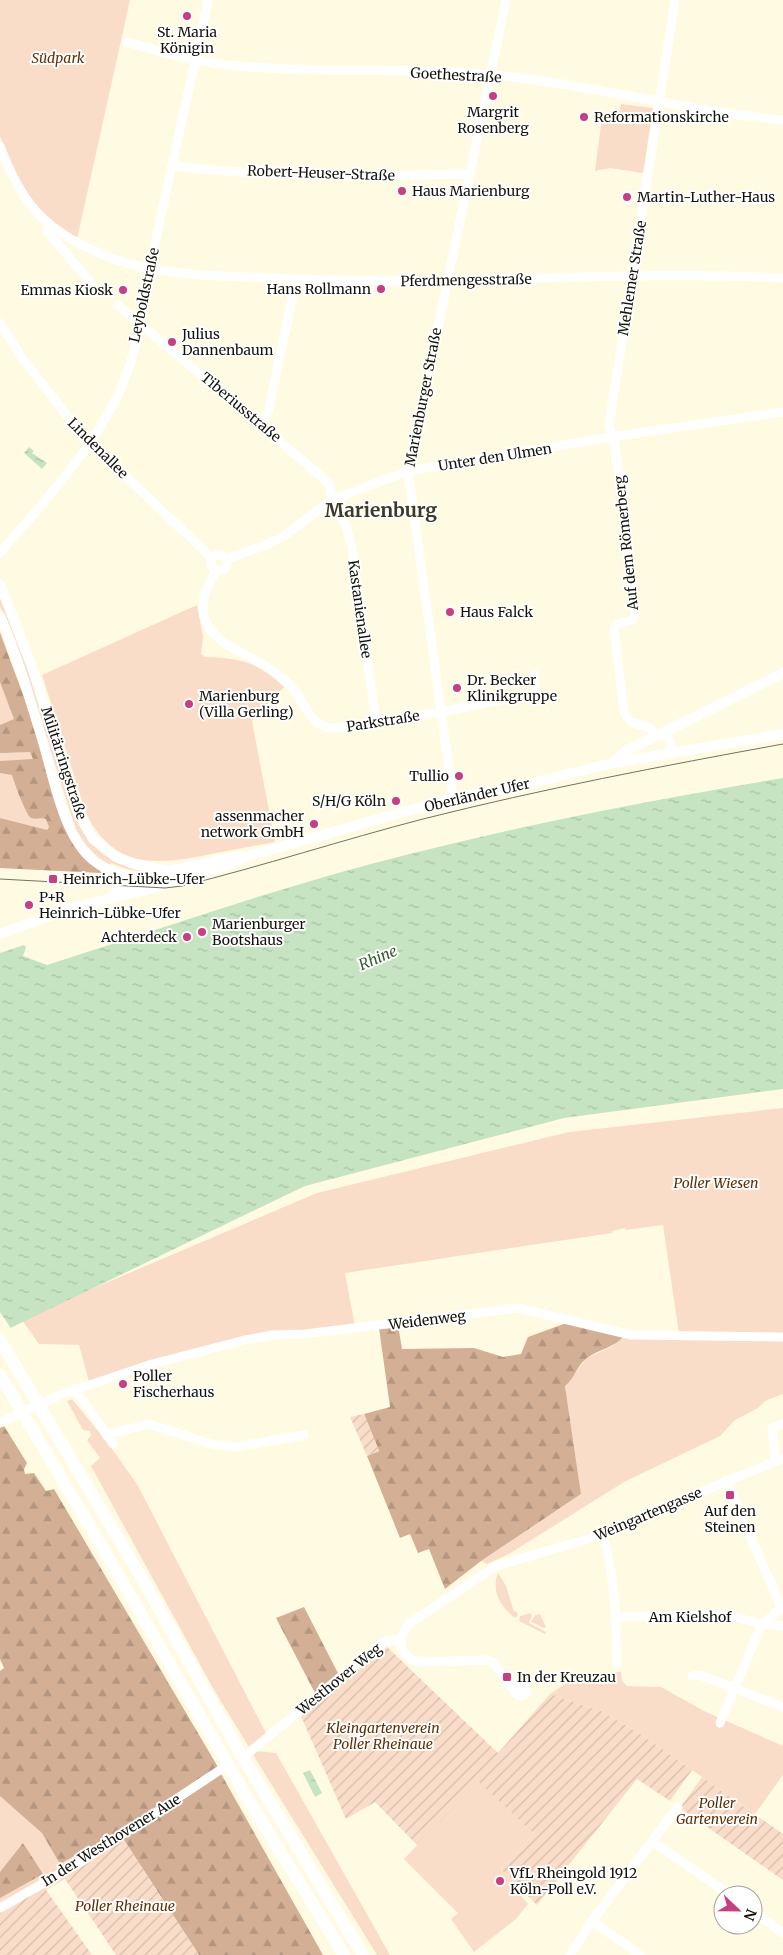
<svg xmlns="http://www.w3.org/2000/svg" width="783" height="1955" viewBox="0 0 783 1955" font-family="Merriweather,serif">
<defs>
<pattern id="forest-firs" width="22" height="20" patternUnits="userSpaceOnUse" patternTransform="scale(1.25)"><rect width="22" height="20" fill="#d3af96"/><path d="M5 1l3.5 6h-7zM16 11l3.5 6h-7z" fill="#b49680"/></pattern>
<pattern id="garden-furrows" width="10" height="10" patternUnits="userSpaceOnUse" patternTransform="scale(1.25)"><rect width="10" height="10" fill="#faddc9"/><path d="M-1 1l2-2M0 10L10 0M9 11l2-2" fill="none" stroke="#d5bdab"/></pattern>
<pattern id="water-ripples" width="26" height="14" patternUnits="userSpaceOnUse" patternTransform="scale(1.25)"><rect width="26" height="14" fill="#c6e3c2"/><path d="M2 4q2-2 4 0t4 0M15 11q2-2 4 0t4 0" fill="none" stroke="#a9c2a5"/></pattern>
</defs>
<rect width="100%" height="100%" fill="#fffbe3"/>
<path fill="#faddc9" d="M0 0H130L77 239C64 229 49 220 37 208 19 190 8 160 0 136Z
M621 104 653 108 643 173 610 168 595 171 602 117 618 119Z
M0 592 11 619 56 752 77 821 84 834 104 855 145 872 127 869 111 863 110 865C94 856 85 845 76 830L33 696 0 606Z
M197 605 203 637 201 654 205 657C241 658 257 662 284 687L252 721 275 842C254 846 233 850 211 854 157 865 114 870 86 813L42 675Z
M0 630 51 781 94 866 102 873 0 868Z
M783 1108V1394L765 1401 758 1408 735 1420 720 1436 624 1482 509 1554 487 1564 481 1561 581 1494 565 1386 587 1358 611 1347 624 1336 679 1334 663 1225 625 1230V1228L612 1231V1233L345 1273 355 1326 289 1333 89 1382 79 1345 39 1344 21 1319 317 1193 569 1132Z
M72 1399 107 1442 137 1484 267 1735 250 1749 214 1690 91 1466 100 1458 87 1440 91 1436 90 1431 83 1430 67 1401Z
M498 1573 506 1586 514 1612 516 1611 518 1615 515 1618C500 1607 491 1590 498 1573Z
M531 1613 532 1616 529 1623 546 1632 545 1634 519 1621 520 1616Z
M540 1614 546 1627 544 1628 531 1622 535 1615Z
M621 1672 622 1681 627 1686 661 1687 706 1712 783 1746V1775L755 1814 642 1735 601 1711 550 1694 582 1673Z
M0 1734 82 1856 0 1905Z
M255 1751 276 1753 390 1955H377L252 1753Z
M479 1781 534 1834 501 1869 516 1885 514 1888 528 1904 516 1919 474 1952 451 1919 458 1913 404 1859Z"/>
<path fill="url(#forest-firs)" d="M0 633 27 705 51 781 94 866 102 873 0 868V818L47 830 49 827 46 819C41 817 36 820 31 818 26 815 14 782 12 775L0 773V761L33 759 30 752 0 753V725L14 719 0 682Z
M569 1322 624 1336C614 1348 599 1349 587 1358 577 1365 575 1378 565 1386L581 1494 481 1561 445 1589 429 1549 418 1553 410 1534 400 1538 367 1456 379 1451 364 1414 390 1407 379 1328 398 1325 402 1349 474 1348 503 1357 521 1354 528 1337Z
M4 1426 27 1463 24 1469 25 1474 34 1473 46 1491 54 1489 218 1767 81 1856 79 1853 60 1864 42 1833 0 1796V1671L4 1668 0 1659V1428Z
M304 1607 340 1677 315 1693 276 1618Z
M220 1772 323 1955H199L122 1837Z
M23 1843 43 1874 0 1898V1872Z"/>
<path fill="url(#garden-furrows)" d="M364 1414 379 1451 367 1456 350 1417Z
M387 1647 498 1753 550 1694 601 1711 642 1735 692 1770 670 1801 637 1779 537 1905 501 1869 534 1834 479 1782 417 1845 375 1802 346 1819 301 1716Z
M702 1777 783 1834V1880L680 1808Z
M122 1837 199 1955H116L65 1879 56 1884 54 1880Z
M51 1882 53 1885 46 1890 92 1955H0V1911Z"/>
<path fill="url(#water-ripples)" d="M29 447 34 451 32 453 47 463 42 469 24 453Z
M783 778V1089L564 1118 305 1186 0 1333V953L24 945 26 947 23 956 47 965C154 931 262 893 371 864 507 828 645 801 783 778Z
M310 1770 322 1793 315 1797 303 1773Z"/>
<path fill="#fffbe3" d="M0 1312 12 1330 0 1336Z"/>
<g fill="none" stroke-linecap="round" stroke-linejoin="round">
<path stroke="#fff" stroke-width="9" d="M127 42C158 51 188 60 219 64 310 75 401 66 492 75 590 84 685 111 783 120
M0 146C21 202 43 229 99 253 149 276 218 276 273 278 443 287 613 270 783 278
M173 166C268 177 366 177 461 174L469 175
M50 226 47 231 92 284
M118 305 329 483 333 505 345 523 352 548 376 723
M0 323 22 358 82 435 212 558
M260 424 268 413 296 279
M0 553C45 500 97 446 124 381 139 345 143 302 151 263 169 175 190 88 208 0
M211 563a8 8 0 1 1 16 0a8 8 0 1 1-16 0Z
M226 559 266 545 284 536 332 500 408 471 611 437 783 412
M216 570C207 588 197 604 207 624 223 652 255 654 277 674 283 679 289 684 294 690 302 700 308 717 319 724 324 727 331 728 337 728L441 712 536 693 534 674
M666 731 674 754
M657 736 650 728 631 722 624 712 614 629 617 624 633 620 635 614 615 445 609 425 675 0
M453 798 408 471 506 0
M75 1389 113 1444
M0 1423 60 1395 152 1364 245 1340 272 1335 305 1334 518 1308 631 1335 783 1337
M106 1435 149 1424 211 1444 236 1447 304 1435
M776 1460 772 1428 783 1424
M726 1480 781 1607
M602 1534C616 1577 616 1620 617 1664
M616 1617 723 1614 762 1624 783 1626
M692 1676 700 1675 783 1707
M508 1683 525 1686 527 1693 522 1696 517 1695 493 1662 488 1660 420 1662C398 1658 396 1638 410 1623L496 1566 595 1537 783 1458
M720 1723 762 1624 783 1607
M251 1751 379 1645 386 1641 400 1639
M653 1842 730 1895
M0 1908 84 1860 220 1770
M753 1911 783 1933
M592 1921 640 1955
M570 1955 592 1921 678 1807"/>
<path stroke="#fff" stroke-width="10" d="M0 584 32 667 77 811 93 839 116 857 134 864 167 871 241 856
M0 616C18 657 30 700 43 742 54 778 63 835 93 860 112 876 144 881 169 880
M613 763 626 751 783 673
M114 893 147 879
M0 934 68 909 157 887 232 864 252 855 453 798 512 788 613 763 783 734"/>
<path stroke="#fff" stroke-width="12" d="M0 1340 143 1580 239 1751 363 1955
M0 1375 111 1562 249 1801 344 1955"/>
<path stroke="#737162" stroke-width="1" d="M0 879 165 888 182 886C263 866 342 840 423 819 542 789 662 766 783 744"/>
</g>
<g fill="#c53f81" stroke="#fff" stroke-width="2">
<circle cx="187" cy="16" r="5"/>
<circle cx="493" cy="96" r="5"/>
<circle cx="584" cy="117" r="5"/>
<circle cx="402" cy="191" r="5"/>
<circle cx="627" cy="197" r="5"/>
<circle cx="381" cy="289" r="5"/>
<circle cx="123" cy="290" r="5"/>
<circle cx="172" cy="342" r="5"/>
<circle cx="450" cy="612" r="5"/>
<circle cx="457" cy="688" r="5"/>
<circle cx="189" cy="704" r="5"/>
<circle cx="459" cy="776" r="5"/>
<circle cx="396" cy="801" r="5"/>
<circle cx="314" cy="824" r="5"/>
<rect x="48" y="874" width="10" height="10" rx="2.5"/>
<circle cx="29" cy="905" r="5"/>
<circle cx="202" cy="932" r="5"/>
<circle cx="187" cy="937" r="5"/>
<circle cx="123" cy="1384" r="5"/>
<rect x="725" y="1490" width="10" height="10" rx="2.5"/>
<rect x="502" y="1672" width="10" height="10" rx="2.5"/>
<circle cx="500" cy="1881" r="5"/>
</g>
<g text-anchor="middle" stroke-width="4" stroke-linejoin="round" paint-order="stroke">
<g font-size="14" fill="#14130b" stroke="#fff" text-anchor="start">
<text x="187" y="37" text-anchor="middle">St. Maria<tspan x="187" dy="16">Königin</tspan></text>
<text x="493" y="117" text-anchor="middle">Margrit<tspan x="493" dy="16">Rosenberg</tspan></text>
<text x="594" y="122">Reformationskirche</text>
<text x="412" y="196">Haus Marienburg</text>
<text x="637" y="202">Martin-Luther-Haus</text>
<text x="371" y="294" text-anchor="end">Hans Rollmann</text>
<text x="113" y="295" text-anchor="end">Emmas Kiosk</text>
<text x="182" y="339">Julius<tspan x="182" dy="16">Dannenbaum</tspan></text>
<text x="460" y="617">Haus Falck</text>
<text x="467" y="685">Dr. Becker<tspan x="467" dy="16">Klinikgruppe</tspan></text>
<text x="199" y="701">Marienburg<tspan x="199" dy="16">(Villa Gerling)</tspan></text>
<text x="449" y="781" text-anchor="end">Tullio</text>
<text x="386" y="806" text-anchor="end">S/H/G Köln</text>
<text x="304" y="821" text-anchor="end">assenmacher<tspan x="304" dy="16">network GmbH</tspan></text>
<text x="63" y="884">Heinrich-Lübke-Ufer</text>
<text x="39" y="902">P+R<tspan x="39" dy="16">Heinrich-Lübke-Ufer</tspan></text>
<text x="212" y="929">Marienburger<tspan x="212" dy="16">Bootshaus</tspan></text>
<text x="177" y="942" text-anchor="end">Achterdeck</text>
<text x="133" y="1381">Poller<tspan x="133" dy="16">Fischerhaus</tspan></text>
<text x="730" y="1516" text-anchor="middle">Auf den<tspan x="730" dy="16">Steinen</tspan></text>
<text x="517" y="1682">In der Kreuzau</text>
<text x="510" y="1878">VfL Rheingold 1912<tspan x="510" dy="16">Köln-Poll e.V.</tspan></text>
</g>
<g font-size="14" font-style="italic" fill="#5d2f04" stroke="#fff">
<text x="58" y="63">Südpark</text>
<text x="716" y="1188">Poller Wiesen</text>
<text x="383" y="1733">Kleingartenverein<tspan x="383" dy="16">Poller Rheinaue</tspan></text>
<text x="717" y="1808">Poller<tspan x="717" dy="16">Gartenverein</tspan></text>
<text x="125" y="1911">Poller Rheinaue</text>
</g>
<g font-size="14" fill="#14130b" stroke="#fff">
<text transform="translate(456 75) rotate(3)" y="5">Goethestraße</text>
<text transform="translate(321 173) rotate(2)" y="5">Robert-Heuser-Straße</text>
<text transform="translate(632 278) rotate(-81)" y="5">Mehlemer Straße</text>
<text transform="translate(466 280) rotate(-1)" y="5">Pferdmengesstraße</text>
<text transform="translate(144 295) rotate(-78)" y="5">Leyboldstraße</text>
<text transform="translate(423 397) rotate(-79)" y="5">Marienburger Straße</text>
<text transform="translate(241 407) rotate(40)" y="5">Tiberiusstraße</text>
<text transform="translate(98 448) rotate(45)" y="5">Lindenallee</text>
<text transform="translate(495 457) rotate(-9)" y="5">Unter den Ulmen</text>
<text transform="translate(626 543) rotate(-96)" y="5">Auf dem Römerberg</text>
<text transform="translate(360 609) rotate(82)" y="5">Kastanienallee</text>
<text transform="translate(383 721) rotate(-9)" y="5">Parkstraße</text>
<text transform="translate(64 763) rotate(72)" y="5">Militärringstraße</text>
<text transform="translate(477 795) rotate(-13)" y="5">Oberländer Ufer</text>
<text transform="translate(427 1320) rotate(-7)" y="5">Weidenweg</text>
<text transform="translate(648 1514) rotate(-23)" y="5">Weingartengasse</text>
<text x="690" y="1622">Am Kielshof</text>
<text transform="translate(339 1679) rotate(-39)" y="5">Westhover Weg</text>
<text transform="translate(111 1840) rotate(-32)" y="5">In der Westhovener Aue</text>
</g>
<g font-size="15" font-style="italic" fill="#335a2e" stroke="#fff">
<text transform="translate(378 958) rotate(-23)" y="5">Rhine</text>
</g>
<g font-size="19" font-weight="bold" fill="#3c3927" stroke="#fff">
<text x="381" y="517">Marienburg</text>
</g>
</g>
<g transform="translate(738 1910) rotate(112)"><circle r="24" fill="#ffffff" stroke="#a1a19d"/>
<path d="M0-4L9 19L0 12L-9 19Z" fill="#c53f81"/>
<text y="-8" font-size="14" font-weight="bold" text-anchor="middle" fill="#14130b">N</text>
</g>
</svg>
